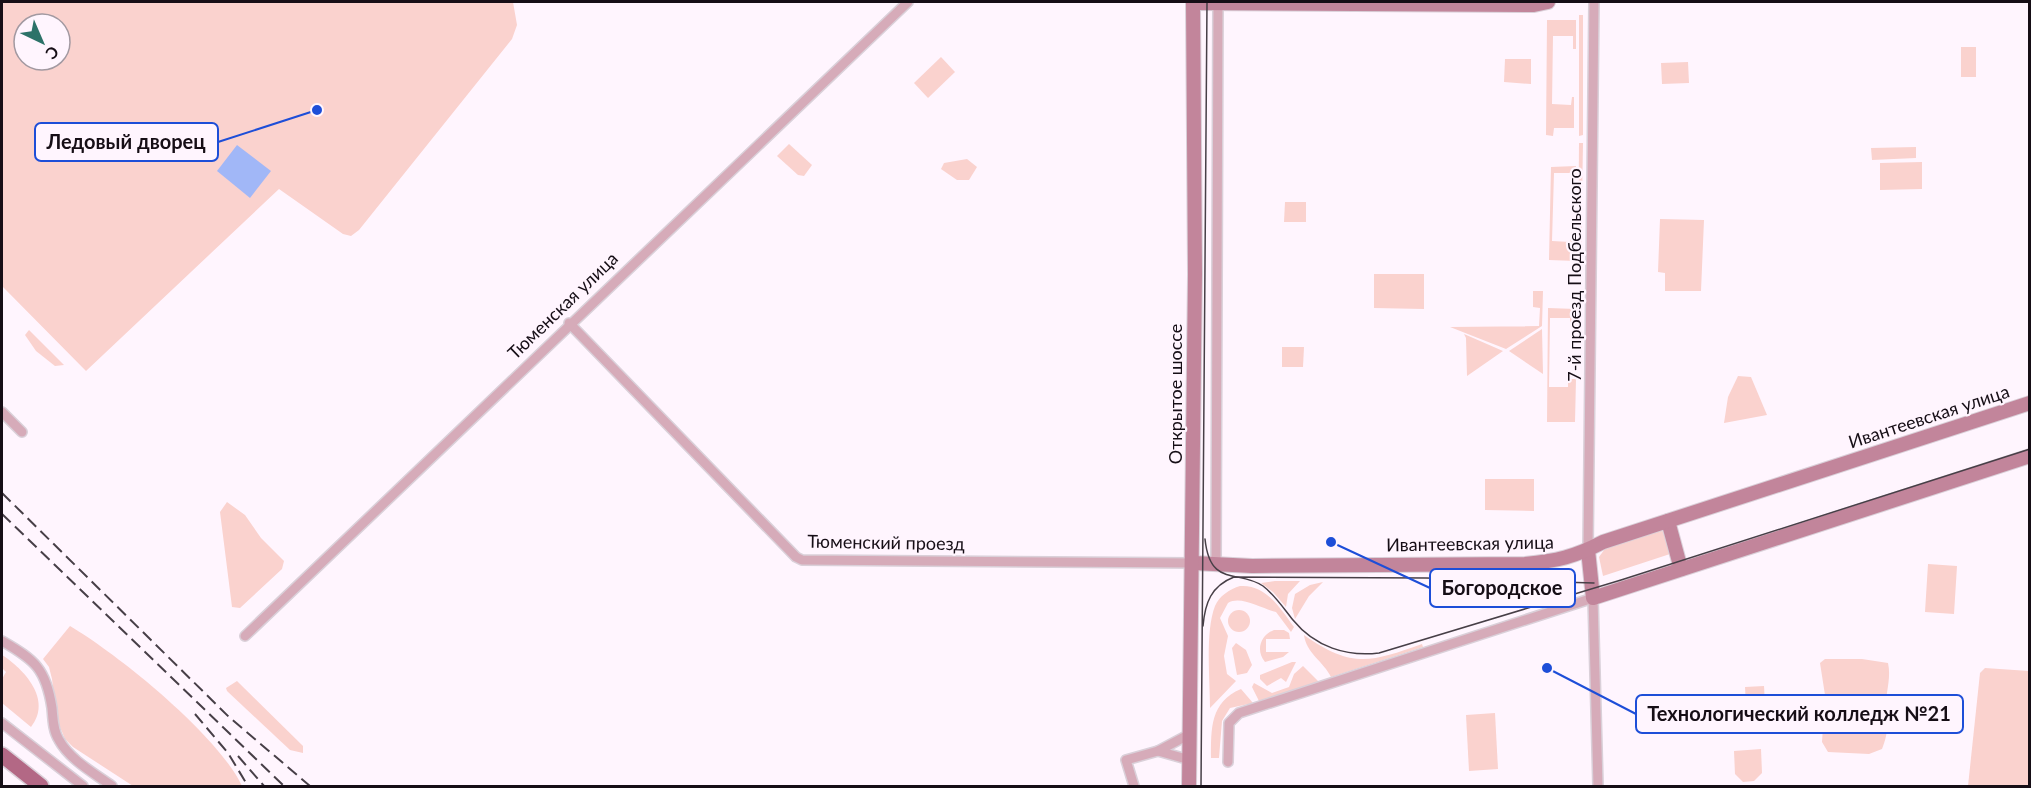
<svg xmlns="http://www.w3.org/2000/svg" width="2031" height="788" font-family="Lato,sans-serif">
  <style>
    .green { fill: #fad2ce; fill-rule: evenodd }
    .water { fill: #a1b7f7 }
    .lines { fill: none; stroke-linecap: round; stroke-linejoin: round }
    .street-casing { stroke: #dad0d9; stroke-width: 12 }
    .secondary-casing { stroke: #dad0d9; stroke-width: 16 }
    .primary-casing { stroke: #dad0d9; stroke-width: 18 }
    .street { stroke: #d6abb9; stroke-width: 9 }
    .secondary { stroke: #c2859b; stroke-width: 14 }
    .primary { stroke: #b36885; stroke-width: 15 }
    .tram { stroke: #473f47; stroke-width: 1.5 }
    .rail { stroke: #473f47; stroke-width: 2; stroke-dasharray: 12 6; stroke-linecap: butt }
    .labels { text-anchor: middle; stroke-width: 4.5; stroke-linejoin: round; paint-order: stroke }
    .street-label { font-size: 18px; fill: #160e16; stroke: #fff5fe }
    .leader { fill: none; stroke: #1d4ed8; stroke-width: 2 }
    .callout-dot { fill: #1d4ed8; stroke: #fff5fe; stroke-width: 2 }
    .callout { fill: #fff5fe; stroke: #1d4ed8; stroke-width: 2 }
    .callout-label { font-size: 20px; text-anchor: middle; font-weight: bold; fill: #160e16 }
  </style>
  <rect width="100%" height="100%" fill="#fff5fe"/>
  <g class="green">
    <path d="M 2,2 L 513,2 L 517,25 L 512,39 L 359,230 L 351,236 L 343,234 L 279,189 L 86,371 L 2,286 ZM 24,24 L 60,24 L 60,60 L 24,60 Z"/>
    <path d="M 1579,15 L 1583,15 L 1583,135 L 1579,136 Z"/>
    <path d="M 1547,20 L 1576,20 L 1576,49 L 1573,49 L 1573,36 L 1553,36 L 1552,104 L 1571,105 L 1572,97 L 1574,97 L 1574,128 L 1554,128 L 1553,136 L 1546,135 Z"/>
    <rect x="1961" y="47" width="15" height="30"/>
    <path d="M 941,57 L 955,72 L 928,98 L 914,83 Z"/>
    <path d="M 1505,59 L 1531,59 L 1531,84 L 1504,82 Z"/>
    <path d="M 1688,62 L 1689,83 L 1662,84 L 1661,63 Z"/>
    <path d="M 1579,143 L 1583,143 L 1581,261 L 1578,261 Z"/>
    <path d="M 789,144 L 812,165 L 804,176 L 798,175 L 777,156 Z"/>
    <path d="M 1916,147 L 1916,158 L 1872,160 L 1871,148 Z"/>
    <path d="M 967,159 L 977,167 L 969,180 L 957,180 L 941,169 L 944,163 Z"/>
    <path d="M 1922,162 L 1922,189 L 1880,190 L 1880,163 Z"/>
    <path d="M 1576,166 L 1576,180 L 1573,180 L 1572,173 L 1554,173 L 1552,241 L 1570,242 L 1571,232 L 1576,232 L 1576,261 L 1549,260 L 1551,167 Z"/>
    <path d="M 1285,202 L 1306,202 L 1306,222 L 1284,222 Z"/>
    <path d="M 1660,219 L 1704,220 L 1701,291 L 1665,291 L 1665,273 L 1658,272 Z"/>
    <path d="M 1374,274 L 1424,274 L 1424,309 L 1374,308 Z"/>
    <path d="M 1533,291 L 1543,291 L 1542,326 L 1506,349 L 1450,327 L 1539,326 L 1540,308 L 1533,307 Z"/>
    <path d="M 1548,308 L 1576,309 L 1576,326 L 1570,326 L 1570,318 L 1550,318 L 1549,387 L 1568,387 L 1568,379 L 1576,379 L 1575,422 L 1547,422 Z"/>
    <path d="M 1542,329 L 1543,374 L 1509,351 Z"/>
    <path d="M 29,330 L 64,365 L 55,366 L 36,351 L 25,335 Z"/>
    <path d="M 1464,334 L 1503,351 L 1467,376 L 1466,338 Z"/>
    <path d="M 1282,347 L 1304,347 L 1303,367 L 1282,367 Z"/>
    <path d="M 1738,376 L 1751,377 L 1767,415 L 1724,423 L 1728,397 Z"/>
    <path d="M 1485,479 L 1534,479 L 1534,511 L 1485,510 Z"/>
    <path d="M 227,502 L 245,515 L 261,538 L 284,561 L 282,569 L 240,608 L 232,607 L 220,512 Z"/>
    <path d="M 1662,529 L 1670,554 L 1603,576 L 1599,557 L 1607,546 Z"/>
    <path d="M 1928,564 L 1957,566 L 1954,614 L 1925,612 Z"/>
    <path d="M 1275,581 L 1300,581 L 1288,594 L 1286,607 L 1273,592 L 1261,583 Z"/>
    <path d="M 1323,582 L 1309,596 L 1295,619 L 1292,608 L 1295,594 L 1310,585 Z"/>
    <path d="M 1240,586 C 1266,584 1280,608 1294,627 L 1291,632 L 1276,612 C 1262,609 1241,595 1228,603 L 1220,618 L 1228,636 L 1224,656 L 1227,674 L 1236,681 L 1210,708 C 1210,679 1205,632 1215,606 C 1219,596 1230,589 1240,586 Z"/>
    <circle cx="1239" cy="621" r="11"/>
    <path d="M 70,626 C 119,655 218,735 242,786 L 133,786 L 73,747 L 65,739 L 57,720 L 52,679 L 49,667 L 43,659 Z"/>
    <path d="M 1274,630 L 1284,630 L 1289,633 L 1290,639 L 1266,639 L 1266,652 L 1289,652 L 1283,657 L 1265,662 C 1255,650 1261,635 1274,630 Z"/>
    <path d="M 1304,635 C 1352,669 1371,662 1422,644 L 1423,647 L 1331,677 C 1324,662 1306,653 1304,635 Z"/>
    <path d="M 1236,643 L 1246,650 L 1252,665 L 1247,673 L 1237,675 L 1232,648 Z"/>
    <path d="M 2,655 C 24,669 53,700 31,727 L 2,703 L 2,679 L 6,672 L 2,668 Z"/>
    <path d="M 1825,659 L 1862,659 L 1888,663 C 1891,677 1887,688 1886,702 C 1886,722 1890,730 1882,749 L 1869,754 L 1828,752 L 1822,742 L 1825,695 L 1820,663 Z"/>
    <path d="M 1292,662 L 1296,662 L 1286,682 L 1281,678 L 1267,686 L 1260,679 L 1260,675 Z"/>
    <path d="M 1303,666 L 1320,683 L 1259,701 L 1252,687 L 1254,683 L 1272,693 L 1289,687 L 1294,674 Z"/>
    <path d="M 1985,668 L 2029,671 L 2029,786 L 1968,786 L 1980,673 Z"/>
    <path d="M 237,681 L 303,746 L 303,753 L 290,750 L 227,691 L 226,688 Z"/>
    <path d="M 1764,686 L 1766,722 L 1747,723 L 1745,687 Z"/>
    <path d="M 1241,689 L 1253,703 L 1230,708 L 1222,721 L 1219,758 L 1211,758 C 1211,729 1210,702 1241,689 Z"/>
    <path d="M 1495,713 L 1498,769 L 1469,771 L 1466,715 Z"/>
    <path d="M 1761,749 L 1762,773 L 1754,781 L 1743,782 L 1735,774 L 1734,751 Z"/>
  </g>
  <path class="water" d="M 237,145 L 271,171 L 250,198 L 217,171 Z"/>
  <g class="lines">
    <defs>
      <g id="street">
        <path d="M 569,323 L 796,557 L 802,560 L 1194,563"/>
        <path d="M 2,412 L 22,432"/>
        <path d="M 1588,550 L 1594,2"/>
        <path d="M 1216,564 L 1218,2"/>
        <path d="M 245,636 L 908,2"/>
        <path d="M 2,641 C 35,660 46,669 52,708 C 53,719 53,731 59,740 C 70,760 94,773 112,786"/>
        <path d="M 2,723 L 83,786"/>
        <path d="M 1158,751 L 1190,760"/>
        <path d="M 1228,762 L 1229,723 L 1239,713 L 1593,598 L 1598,786"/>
        <path d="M 1134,786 L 1126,760 L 1158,751 L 1190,734"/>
      </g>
      <g id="secondary">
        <path d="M 1193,3 L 1534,5 L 1548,2"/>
        <path d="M 1668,521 L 1681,569"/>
        <path d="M 1588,550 L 1593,598 L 2030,456"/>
        <path d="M 1194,563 L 1252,566 L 1525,564 C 1557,561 1574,557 1603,542 L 2030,403"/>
        <path d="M 1189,786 L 1195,274 L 1193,2"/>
      </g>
      <path id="primary" d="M 2,755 L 41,786"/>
    </defs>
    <use href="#street" class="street-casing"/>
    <use href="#secondary" class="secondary-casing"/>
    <use href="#primary" class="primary-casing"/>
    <use href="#street" class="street"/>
    <use href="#secondary" class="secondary"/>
    <use href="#primary" class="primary"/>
    <g class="tram">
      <path d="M 1205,539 C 1210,588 1238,569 1263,586 C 1275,595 1284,609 1293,620 C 1315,647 1347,657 1379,653 L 1621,580 L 2030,449"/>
      <path d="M 1203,626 C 1205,603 1211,586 1234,577 L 1426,578 L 1594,583"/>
      <path d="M 1201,786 L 1207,2"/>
    </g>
    <g class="rail">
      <path d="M 2,493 L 229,717 L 310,786"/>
      <path d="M 2,514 L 284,786"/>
      <path d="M 195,714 L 228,753 L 248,786"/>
      <path d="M 238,756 L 264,786"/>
    </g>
  </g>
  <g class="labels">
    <g class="street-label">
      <text transform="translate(1575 275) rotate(-90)" y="6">7-й проезд Подбельского</text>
      <text transform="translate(563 306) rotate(-44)" y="6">Тюменская улица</text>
      <text transform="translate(1176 394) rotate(-90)" y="6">Открытое шоссе</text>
      <text transform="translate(1929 417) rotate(-18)" y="6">Ивантеевская улица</text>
      <text transform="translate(886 543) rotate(1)" y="6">Тюменский проезд</text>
      <text transform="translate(1470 544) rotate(-1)" y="6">Ивантеевская улица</text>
    </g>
  </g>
  <path class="leader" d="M317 110L218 142M1331 542L1430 588M1547 668L1636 714"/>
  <g class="callout-dot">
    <circle cx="317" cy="110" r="6"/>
    <circle cx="1331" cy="542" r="6"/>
    <circle cx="1547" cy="668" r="6"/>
  </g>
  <g class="callout">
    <rect x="35" y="123" width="183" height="38" rx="6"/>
    <rect x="1430" y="569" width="145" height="38" rx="6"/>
    <rect x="1636" y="695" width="327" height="38" rx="6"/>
  </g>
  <g class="callout-label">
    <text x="126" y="149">Ледовый дворец</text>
    <text x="1502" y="595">Богородское</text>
    <text x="1799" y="721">Технологический колледж №21</text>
  </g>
  <rect width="2031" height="788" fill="none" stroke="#160e16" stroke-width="6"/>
  <g transform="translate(42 42) rotate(136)"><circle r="28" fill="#fff5fe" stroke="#a299a1" stroke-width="1.5"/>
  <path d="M0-4.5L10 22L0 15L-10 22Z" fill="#2c7268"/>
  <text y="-9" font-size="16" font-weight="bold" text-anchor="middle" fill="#160e16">С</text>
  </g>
</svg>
